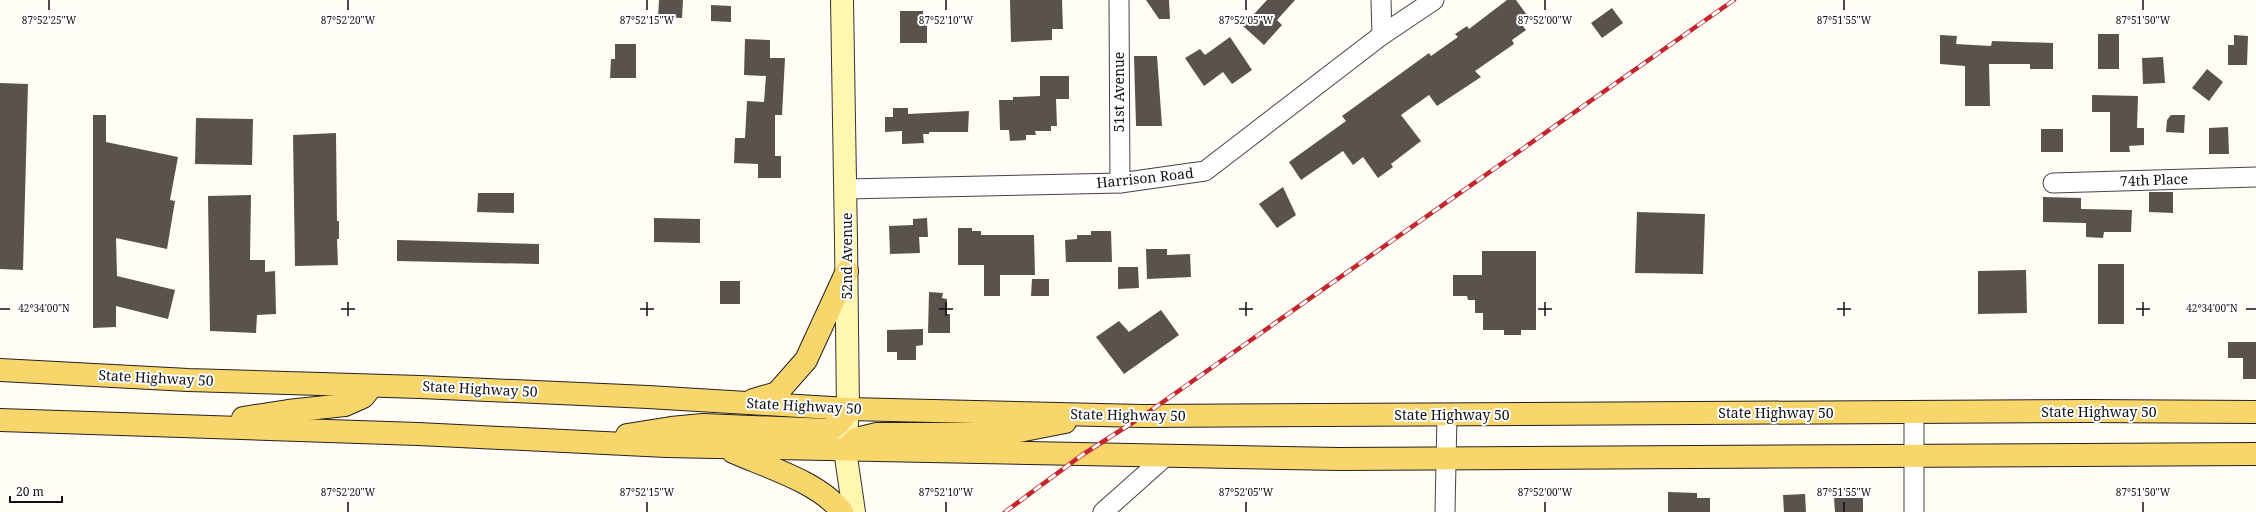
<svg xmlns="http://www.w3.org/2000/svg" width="2256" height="512" font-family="'Noto Serif',serif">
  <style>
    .building { fill: #5a524d }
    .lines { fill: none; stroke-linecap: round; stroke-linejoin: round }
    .street-casing { stroke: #444; stroke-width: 21 }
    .secondary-casing { stroke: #333; stroke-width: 24 }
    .primary-casing { stroke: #222; stroke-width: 24 }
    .street { stroke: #fff; stroke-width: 19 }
    .secondary { stroke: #fff6b0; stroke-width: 22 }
    .primary { stroke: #f9d66b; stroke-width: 22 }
    .rail-casing { stroke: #c4262e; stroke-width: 4.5 }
    .rail { stroke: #fff; stroke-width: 3; stroke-dasharray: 9; stroke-linecap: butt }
    .ticks { fill: none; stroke: #111; stroke-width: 1.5 }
    .labels { text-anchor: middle; stroke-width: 4; stroke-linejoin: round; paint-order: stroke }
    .street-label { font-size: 14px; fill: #111; stroke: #fff }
    .ticks-label { font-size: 10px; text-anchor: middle; fill: #111; stroke: #fff; stroke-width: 4; stroke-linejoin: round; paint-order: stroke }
  </style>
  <rect width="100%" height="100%" fill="#fffdf5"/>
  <g class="building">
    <path d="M 659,0 L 683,0 L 682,18 L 658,17 Z"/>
    <path d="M 1010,0 L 1062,0 L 1063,29 L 1052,29 L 1052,40 L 1011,42 Z"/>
    <path d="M 1146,0 L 1169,0 L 1170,19 L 1159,19 Z"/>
    <path d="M 1267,0 L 1295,0 L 1277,20 L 1282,25 L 1264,45 L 1243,26 Z"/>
    <path d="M 1507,0 L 1516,0 L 1527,15 L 1519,21 L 1526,30 L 1512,40 L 1514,44 L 1475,71 L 1481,77 L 1437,106 L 1429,95 L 1401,115 L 1421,141 L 1391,164 L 1393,167 L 1378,178 L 1363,157 L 1353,165 L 1343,151 L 1301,180 L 1289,162 L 1346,121 L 1342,116 L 1429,53 L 1431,56 L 1458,37 L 1455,34 L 1467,26 L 1469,29 Z"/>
    <path d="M 711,5 L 731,6 L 731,22 L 711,21 Z"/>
    <path d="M 1612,8 L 1623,23 L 1602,38 L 1591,23 Z"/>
    <path d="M 900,11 L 923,11 L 923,16 L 927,16 L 927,43 L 900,43 Z"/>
    <rect x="2098" y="34" width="21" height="35"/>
    <path d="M 1940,35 L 1957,36 L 1956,44 L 1991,46 L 1992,41 L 2053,43 L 2053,69 L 2030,69 L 2030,64 L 1989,64 L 1990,106 L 1965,106 L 1965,66 L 1940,64 Z"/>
    <path d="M 2234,35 L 2248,36 L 2247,65 L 2228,65 L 2228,45 L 2234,45 Z"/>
    <path d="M 1230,37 L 1252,70 L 1232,84 L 1223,72 L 1204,86 L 1185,58 L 1200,49 L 1205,55 Z"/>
    <path d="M 745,39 L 770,40 L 770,58 L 785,58 L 782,115 L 775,115 L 775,156 L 781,156 L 781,178 L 758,178 L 758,164 L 734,163 L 735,138 L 745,138 L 747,101 L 764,102 L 766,76 L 744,75 Z"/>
    <path d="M 615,44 L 636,44 L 636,78 L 610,78 L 611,59 L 615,59 Z"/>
    <path d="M 1134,56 L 1157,56 L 1162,126 L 1136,126 Z"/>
    <path d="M 2163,57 L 2165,83 L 2143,84 L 2142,58 Z"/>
    <path d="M 2207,69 L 2223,82 L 2209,101 L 2192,88 Z"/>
    <path d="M 1040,76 L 1069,76 L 1069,99 L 1056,99 L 1057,126 L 1051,126 L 1051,131 L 1035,131 L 1036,135 L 1026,135 L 1026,140 L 1010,141 L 1009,130 L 1000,130 L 999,100 L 1013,100 L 1013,97 L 1040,96 Z"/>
    <path d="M 0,83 L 28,84 L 23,270 L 0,269 Z"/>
    <path d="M 2092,95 L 2138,96 L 2137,128 L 2144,128 L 2144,145 L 2129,146 L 2130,152 L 2110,152 L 2110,112 L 2092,112 Z"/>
    <path d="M 893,108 L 908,108 L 908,114 L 969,111 L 968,132 L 929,132 L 929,134 L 923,134 L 924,143 L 902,144 L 902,131 L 885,132 L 885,117 L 893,117 Z"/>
    <path d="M 93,115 L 106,115 L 106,142 L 178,157 L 170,200 L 175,201 L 167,249 L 116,238 L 117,276 L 175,290 L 168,319 L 116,306 L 116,327 L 93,328 Z"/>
    <path d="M 2171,115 L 2185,115 L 2184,133 L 2166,132 L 2167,120 Z"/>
    <path d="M 196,118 L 253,119 L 252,165 L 195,164 Z"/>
    <path d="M 2228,127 L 2229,154 L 2209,154 L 2209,128 Z"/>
    <rect x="2041" y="129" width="22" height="23"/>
    <path d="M 336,133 L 337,221 L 339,221 L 339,239 L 337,239 L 338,265 L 295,266 L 293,135 Z"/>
    <path d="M 1283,187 L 1296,215 L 1277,228 L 1259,204 Z"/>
    <path d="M 2149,192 L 2173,192 L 2173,213 L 2149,212 Z"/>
    <path d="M 478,193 L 514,193 L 514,213 L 477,212 Z"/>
    <path d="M 251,195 L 250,260 L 265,260 L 265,272 L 275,271 L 276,314 L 257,315 L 256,333 L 210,331 L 208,196 Z"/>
    <path d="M 2043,197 L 2081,198 L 2081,209 L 2132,210 L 2131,232 L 2104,232 L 2103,238 L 2086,237 L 2086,223 L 2043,222 Z"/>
    <path d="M 1637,212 L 1705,214 L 1703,274 L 1635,273 Z"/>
    <path d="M 654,218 L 700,219 L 700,243 L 654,242 Z"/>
    <path d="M 927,218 L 928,237 L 919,237 L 920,253 L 890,254 L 889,226 L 913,225 L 913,219 Z"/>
    <path d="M 958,228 L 972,228 L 972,231 L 981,231 L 981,235 L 1034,235 L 1035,275 L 1000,275 L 1000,296 L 984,296 L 984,265 L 958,265 Z"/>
    <path d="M 1091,231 L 1111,231 L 1112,262 L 1066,262 L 1065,240 L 1077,239 L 1077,235 L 1091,235 Z"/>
    <path d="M 397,240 L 539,244 L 539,264 L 397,261 Z"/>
    <path d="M 1146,249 L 1167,249 L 1167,255 L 1190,254 L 1191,277 L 1147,279 Z"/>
    <path d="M 1482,251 L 1536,251 L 1536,330 L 1521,330 L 1521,335 L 1504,335 L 1504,330 L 1483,330 L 1483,313 L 1475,313 L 1475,300 L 1468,300 L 1467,296 L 1453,296 L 1453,275 L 1482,275 Z"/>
    <rect x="2098" y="264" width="26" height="60"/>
    <path d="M 1118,267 L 1138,267 L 1139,288 L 1118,289 Z"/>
    <path d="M 2026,270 L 2027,313 L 1978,314 L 1978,271 Z"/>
    <path d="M 1032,279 L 1049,279 L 1049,296 L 1031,296 Z"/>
    <rect x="720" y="281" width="20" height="23"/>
    <path d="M 929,292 L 943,293 L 942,298 L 947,299 L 947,314 L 950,314 L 950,333 L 928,333 Z"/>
    <path d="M 1161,310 L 1179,335 L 1124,374 L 1096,337 L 1119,321 L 1129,332 Z"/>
    <path d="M 923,329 L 923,345 L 916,346 L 916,360 L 897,360 L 897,352 L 887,352 L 887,330 Z"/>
    <path d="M 2228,342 L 2256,342 L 2256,379 L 2243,379 L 2243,358 L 2228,358 Z"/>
    <path d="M 1668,492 L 1697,493 L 1697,498 L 1710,498 L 1710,512 L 1668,512 Z"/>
    <path d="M 1805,494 L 1806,512 L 1784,512 L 1783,495 Z"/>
    <path d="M 1834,498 L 1863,498 L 1863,512 L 1835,512 Z"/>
  </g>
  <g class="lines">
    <defs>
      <g id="street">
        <path d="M 1119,0 L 1120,183"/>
        <path d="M 1381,0 L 1382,35"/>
        <path d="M 2053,183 L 2256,177"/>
        <path d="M 846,189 L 1120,183 L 1205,171 L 1382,35 L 1434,0"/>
        <path d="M 1914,413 L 1914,512"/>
        <path d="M 1103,512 L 1166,456"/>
        <path d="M 1445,512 L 1447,415"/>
      </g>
      <path id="secondary" d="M 842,0 L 846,240 L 848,409 L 845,450 L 854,512"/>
      <g id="primary">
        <path d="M 0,370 L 188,380 L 420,387 L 648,397 L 848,409 L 1143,416 L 2086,411 L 2256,412"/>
        <path d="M 753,400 L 777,393 L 806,360 L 847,271"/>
        <path d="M 243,418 L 288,411 L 345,405 L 363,397 L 372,386"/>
        <path d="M 0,420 L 418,434 L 666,446 L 1339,459 L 2256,454"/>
        <path d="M 627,435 L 671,428 L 703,425 L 829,430 C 839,425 843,419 848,409"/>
        <path d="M 846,449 L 856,439 L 877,434 L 981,434 L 1019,431 L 1065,422"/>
        <path d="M 733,452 C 767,467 819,482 842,512"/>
      </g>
    </defs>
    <use href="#street" class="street-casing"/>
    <use href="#secondary" class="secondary-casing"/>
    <use href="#primary" class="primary-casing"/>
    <use href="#street" class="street"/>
    <use href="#secondary" class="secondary"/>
    <use href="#primary" class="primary"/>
    <defs>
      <path id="rail" d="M 1005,512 L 1082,455 L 1143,416 L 1734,0"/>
    </defs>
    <use href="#rail" class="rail-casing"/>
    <use href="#rail" class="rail"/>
  </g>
  <path class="ticks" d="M 49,0 L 49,10M 348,0 L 348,10M 647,0 L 647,10M 946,0 L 946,10M 1246,0 L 1246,10M 1545,0 L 1545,10M 1844,0 L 1844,10M 2143,0 L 2143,10M 348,302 L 348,316M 647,302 L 647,316M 946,302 L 946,316M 1246,302 L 1246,316M 1545,302 L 1545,316M 1844,302 L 1844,316M 2143,302 L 2143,316M 0,309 L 10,309M 341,309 L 355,309M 640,309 L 654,309M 939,309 L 953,309M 1239,309 L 1253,309M 1538,309 L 1552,309M 1837,309 L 1851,309M 2136,309 L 2150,309M 2246,309 L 2256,309M 348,502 L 348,512M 647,502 L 647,512M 946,502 L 946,512M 1246,502 L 1246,512M 1545,502 L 1545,512M 1844,502 L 1844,512M 2143,502 L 2143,512"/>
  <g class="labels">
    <g class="street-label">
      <text transform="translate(1119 92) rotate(-90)" y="5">51st Avenue</text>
      <text transform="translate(1145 178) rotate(-6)" y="5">Harrison Road</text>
      <text transform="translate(2154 180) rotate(-2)" y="5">74th Place</text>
      <text transform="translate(847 256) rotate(-90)" y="5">52nd Avenue</text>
      <text transform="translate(156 378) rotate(3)" y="5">State Highway 50</text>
      <text transform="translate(480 389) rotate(3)" y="5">State Highway 50</text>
      <text transform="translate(804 406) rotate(3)" y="5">State Highway 50</text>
      <text x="2099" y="417">State Highway 50</text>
      <text x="1776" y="418">State Highway 50</text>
      <text transform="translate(1128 415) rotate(1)" y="5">State Highway 50</text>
      <text x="1452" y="420">State Highway 50</text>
    </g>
  </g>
  <g class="ticks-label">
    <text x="49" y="24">87°52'25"W</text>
    <text x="348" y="24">87°52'20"W</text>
    <text x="647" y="24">87°52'15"W</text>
    <text x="946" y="24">87°52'10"W</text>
    <text x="1246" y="24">87°52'05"W</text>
    <text x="1545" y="24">87°52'00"W</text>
    <text x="1844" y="24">87°51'55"W</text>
    <text x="2143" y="24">87°51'50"W</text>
    <text x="44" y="312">42°34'00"N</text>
    <text x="2212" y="312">42°34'00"N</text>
    <text x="348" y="496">87°52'20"W</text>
    <text x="647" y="496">87°52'15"W</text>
    <text x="946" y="496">87°52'10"W</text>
    <text x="1246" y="496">87°52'05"W</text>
    <text x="1545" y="496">87°52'00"W</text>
    <text x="1844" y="496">87°51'55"W</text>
    <text x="2143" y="496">87°51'50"W</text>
  </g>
  <path d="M10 496v6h52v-6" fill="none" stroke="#111111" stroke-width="2"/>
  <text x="16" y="496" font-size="12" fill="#111111" stroke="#ffffff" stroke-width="3" paint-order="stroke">20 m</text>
</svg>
